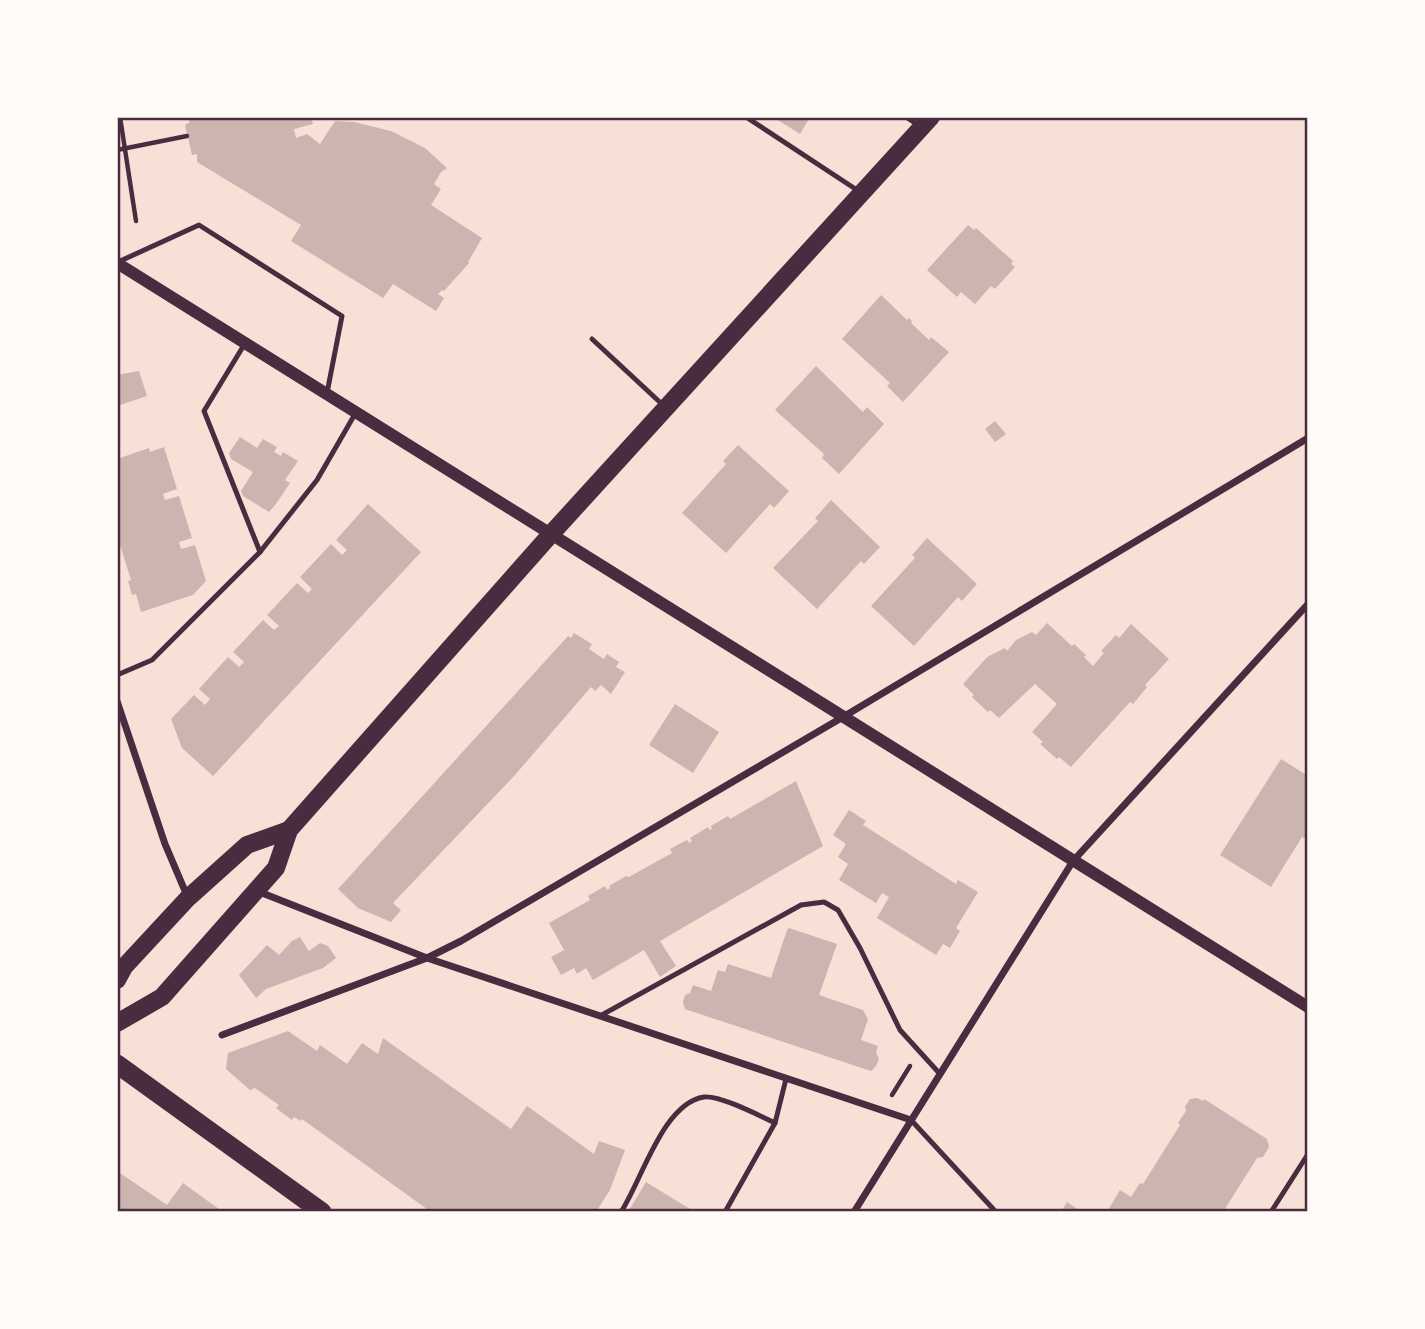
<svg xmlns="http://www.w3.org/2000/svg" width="1425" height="1329" font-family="'Titillium Web',sans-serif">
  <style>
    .building { fill: #ccb4b1 }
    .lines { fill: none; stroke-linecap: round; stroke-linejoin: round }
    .path { stroke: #4a2c40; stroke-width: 4.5 }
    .service { stroke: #4a2c40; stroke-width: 5 }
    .minor { stroke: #4a2c40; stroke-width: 7 }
    .tertiary { stroke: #4a2c40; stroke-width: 12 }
    .primary { stroke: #4a2c40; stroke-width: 18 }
    .trunk { stroke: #4a2c40; stroke-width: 19 }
    .neatline { fill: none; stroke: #4a2c40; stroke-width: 2.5 }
  </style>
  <rect width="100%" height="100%" fill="#f7e1d7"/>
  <g class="building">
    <path d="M 186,117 L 311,117 L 313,124 L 294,129 L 296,138 L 307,134 L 320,144 L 335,121 L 354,122 L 391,131 L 425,148 L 447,168 L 441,172 L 434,184 L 441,189 L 431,205 L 482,238 L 468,262 L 469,263 L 444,291 L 442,290 L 438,294 L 444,298 L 436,311 L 393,284 L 383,298 L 291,241 L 301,225 L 197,162 L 197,154 L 192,155 L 185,125 L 190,122 Z"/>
    <path d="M 773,117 L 810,117 L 800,134 Z"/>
    <path d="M 968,225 L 974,230 L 976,228 L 1013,261 L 1011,264 L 1015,267 L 995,289 L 991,286 L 975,304 L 961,292 L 957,297 L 927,270 Z"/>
    <path d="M 881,295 L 907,320 L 909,318 L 912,321 L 911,323 L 929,340 L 931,337 L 949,352 L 903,402 L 887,386 L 890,383 L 842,339 Z"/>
    <path d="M 816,366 L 863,412 L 867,407 L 884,424 L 839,474 L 822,458 L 824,454 L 775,410 Z"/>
    <path d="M 139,371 L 147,396 L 117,406 L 117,375 Z"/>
    <path d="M 995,421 L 1006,434 L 995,442 L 985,429 Z"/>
    <path d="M 240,437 L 257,448 L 263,439 L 277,447 L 274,452 L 281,456 L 283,452 L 298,461 L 285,480 L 290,483 L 276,504 L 269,512 L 243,496 L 241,491 L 253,472 L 231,459 L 229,453 Z"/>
    <path d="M 738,445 L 789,491 L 774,508 L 770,504 L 726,553 L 682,513 L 726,464 L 723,461 Z"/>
    <path d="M 164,447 L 177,489 L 163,494 L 165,500 L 179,496 L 192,538 L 179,542 L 181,549 L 195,545 L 206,581 L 193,595 L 141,612 L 136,594 L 132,595 L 128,581 L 131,580 L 120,545 L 117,546 L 117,459 L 149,448 L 150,452 Z"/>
    <path d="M 831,500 L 880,547 L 864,564 L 861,561 L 817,609 L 773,568 L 818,521 L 815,518 Z"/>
    <path d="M 368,504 L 421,552 L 213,776 L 182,748 L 171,719 L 194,695 L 205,705 L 210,699 L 199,689 L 228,657 L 239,667 L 244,662 L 233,652 L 263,620 L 274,630 L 279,626 L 267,615 L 297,583 L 308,593 L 312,589 L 300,577 L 331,544 L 342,555 L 347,550 L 336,540 Z"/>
    <path d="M 927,538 L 977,584 L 962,601 L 958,597 L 914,646 L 871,606 L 915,558 L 912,555 Z"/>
    <path d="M 1047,623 L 1072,646 L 1074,644 L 1086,655 L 1084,657 L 1093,666 L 1104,653 L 1101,651 L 1116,635 L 1119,638 L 1131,624 L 1169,659 L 1145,685 L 1147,687 L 1133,704 L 1130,702 L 1071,767 L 1059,757 L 1057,759 L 1040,744 L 1043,742 L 1032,732 L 1057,704 L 1035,684 L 999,718 L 990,710 L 988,712 L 972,697 L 974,695 L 963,684 L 987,657 L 1005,648 L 1007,651 L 1016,640 L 1032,632 L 1036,635 Z"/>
    <path d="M 574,633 L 592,644 L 589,649 L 604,659 L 607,654 L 619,662 L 616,667 L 625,672 L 611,694 L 601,685 L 595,691 L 591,687 L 515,775 L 393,903 L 401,910 L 391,922 L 358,908 L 338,889 L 568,636 L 571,638 Z"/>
    <path d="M 675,704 L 719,732 L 693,773 L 649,745 Z"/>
    <path d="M 1281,759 L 1308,776 L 1308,840 L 1302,837 L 1271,887 L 1220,855 Z"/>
    <path d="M 796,781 L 823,846 L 660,941 L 676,966 L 660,977 L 644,950 L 593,980 L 586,968 L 577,974 L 574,968 L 561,975 L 551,957 L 564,950 L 549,923 L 590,900 L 588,896 L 605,886 L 607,890 L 610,888 L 609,886 L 626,876 L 629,877 L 672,853 L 670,849 L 687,840 L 689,843 L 692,841 L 690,838 L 708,827 L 710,830 L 712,829 L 711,826 L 728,816 L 730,819 Z"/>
    <path d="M 849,810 L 866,821 L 863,825 L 956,884 L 958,880 L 978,892 L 956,928 L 960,931 L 950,948 L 943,944 L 936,955 L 877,918 L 889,897 L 882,893 L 876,903 L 839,880 L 848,864 L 838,857 L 846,844 L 833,835 Z"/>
    <path d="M 789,928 L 837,944 L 819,995 L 863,1010 L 868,1019 L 861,1040 L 878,1046 L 876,1053 L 879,1059 L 876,1066 L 871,1071 L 685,1009 L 683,1002 L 685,995 L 690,993 L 693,985 L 711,991 L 718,970 L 725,972 L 728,964 L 771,978 L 787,930 Z"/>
    <path d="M 300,937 L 309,951 L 320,943 L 328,946 L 336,958 L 323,968 L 266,989 L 256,998 L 239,975 L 267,945 L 279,955 L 292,941 Z"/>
    <path d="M 288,1031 L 317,1051 L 320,1045 L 347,1064 L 362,1043 L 378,1054 L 383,1038 L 511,1129 L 527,1106 L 594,1154 L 599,1141 L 625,1150 L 610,1190 L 596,1212 L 431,1212 L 302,1119 L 301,1121 L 294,1117 L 292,1120 L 276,1108 L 279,1105 L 255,1088 L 250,1090 L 226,1069 L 228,1053 Z"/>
    <path d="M 1197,1098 L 1203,1101 L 1204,1099 L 1267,1139 L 1269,1147 L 1263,1157 L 1257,1158 L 1223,1212 L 1107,1212 L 1120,1190 L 1131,1197 L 1140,1183 L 1143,1184 L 1180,1125 L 1178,1123 L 1186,1111 L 1185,1107 L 1190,1099 Z"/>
    <path d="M 117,1171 L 167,1205 L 183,1183 L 223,1212 L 117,1212 Z"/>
    <path d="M 646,1182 L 690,1209 L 689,1212 L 628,1212 Z"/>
    <path d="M 1067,1202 L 1082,1212 L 1061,1212 Z"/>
  </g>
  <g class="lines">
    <g class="path">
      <path d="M 120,117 L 136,221"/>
      <path d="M 117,150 L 187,136"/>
      <path d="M 892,1095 L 910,1066"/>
    </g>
    <g class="service">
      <path d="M 746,117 L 860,192"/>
      <path d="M 906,117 L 918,125"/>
      <path d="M 118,262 L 199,225 L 342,316 L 327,393"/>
      <path d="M 592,339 L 664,406"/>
      <path d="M 244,345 L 204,411 L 260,552"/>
      <path d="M 117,675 L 152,660 L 260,552 L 317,480 L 355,414"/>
      <path d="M 600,1016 L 801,905 L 824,902 L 838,910 L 860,948 L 900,1030 L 940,1074"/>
      <path d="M 911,1120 L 996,1212"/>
      <path d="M 621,1212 C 642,1180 663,1103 704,1097 C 720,1095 760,1116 775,1123"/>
      <path d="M 725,1212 L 775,1123 L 786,1079"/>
      <path d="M 1271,1212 L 1308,1154"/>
    </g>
    <g class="minor">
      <path d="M 117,701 L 165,844 L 188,898"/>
      <path d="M 257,891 L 427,958 L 911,1120"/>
      <path d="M 222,1035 L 427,958 L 461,941 L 843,717 L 1308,438"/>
      <path d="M 854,1212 L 1073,861 L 1308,604"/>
    </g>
    <path class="tertiary" d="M 117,263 L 1308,1007"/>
    <g class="primary">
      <path d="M 117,980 L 124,967 L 188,898 L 247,845 L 289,830"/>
      <path d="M 117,1023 L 162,997 L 276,868 L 289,830 L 551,534 L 931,117"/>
    </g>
    <path class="trunk" d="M 117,1064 L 322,1212"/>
  </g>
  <rect width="1425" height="1329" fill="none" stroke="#fffaf5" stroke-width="238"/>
  <rect x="119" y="119" width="1187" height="1091" class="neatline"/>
</svg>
